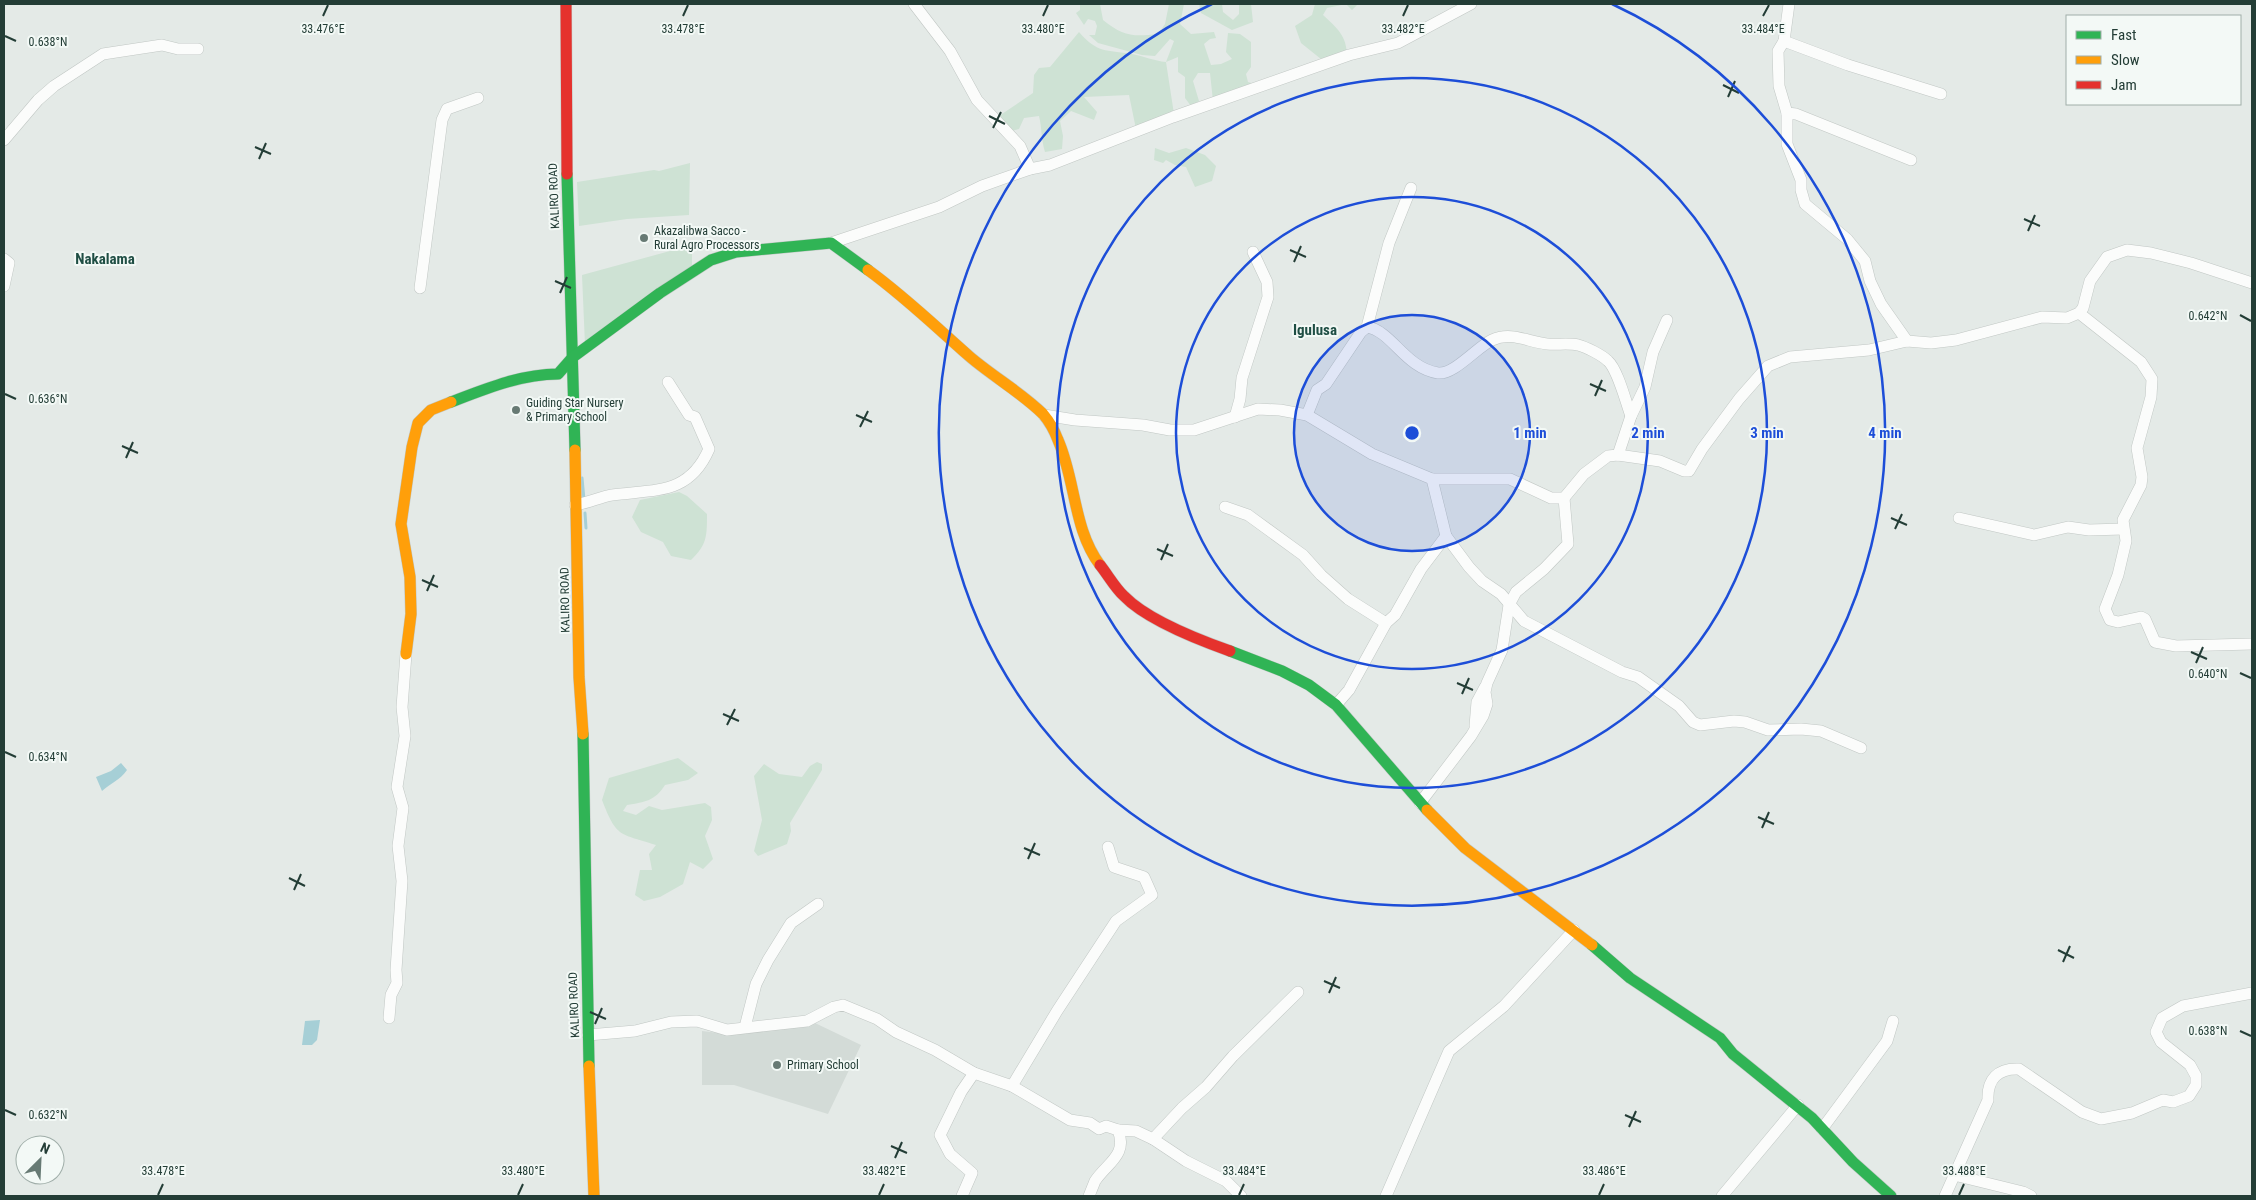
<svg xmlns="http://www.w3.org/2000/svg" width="2256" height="1200" font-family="'Roboto Condensed',sans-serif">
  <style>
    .built { fill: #d3dbd7 }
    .green { fill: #cee2d4 }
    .water { fill: #a6cfd6 }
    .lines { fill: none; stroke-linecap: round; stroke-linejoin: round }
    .stream { stroke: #a6cfd6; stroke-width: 3 }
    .street-casing { stroke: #c1c7c4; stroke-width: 12 }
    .fast-casing { stroke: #c0c7c4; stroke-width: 12 }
    .slow-casing { stroke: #c0c7c4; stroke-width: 12 }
    .jam-casing { stroke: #c0c7c4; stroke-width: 12 }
    .street { stroke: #fbfcfb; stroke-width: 11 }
    .fast { stroke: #30b455; stroke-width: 11 }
    .slow { stroke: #ff9f0a; stroke-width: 11 }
    .jam { stroke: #e5322d; stroke-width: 11 }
    .ticks { fill: none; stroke: #233d36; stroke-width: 2 }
    .ring { fill: none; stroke: #1d4ed8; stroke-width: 2.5 }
    .poi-dot { fill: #677a74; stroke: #f3f9f6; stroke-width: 2 }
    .labels { text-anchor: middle; stroke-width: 4; stroke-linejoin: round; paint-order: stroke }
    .street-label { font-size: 12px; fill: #233d36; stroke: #f3f9f6 }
    .poi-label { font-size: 12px; fill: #233d36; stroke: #f3f9f6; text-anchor: start }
    .quarter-label { font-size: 15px; font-weight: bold; fill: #1f4e44; stroke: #f3f9f6 }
    .ticks-label { font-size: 12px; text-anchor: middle; fill: #233d36; stroke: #f3f9f6; stroke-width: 4; stroke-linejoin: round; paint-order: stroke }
    .centre { fill: #1d4ed8; stroke: #f3f9f6; stroke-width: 2.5 }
    .ring-label { font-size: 15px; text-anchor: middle; font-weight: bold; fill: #1d4ed8; stroke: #f3f9f6; stroke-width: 4; stroke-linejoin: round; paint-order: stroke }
  </style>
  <rect width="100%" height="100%" fill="#e4eae7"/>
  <path class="built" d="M 815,1023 L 861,1045 L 828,1114 L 734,1085 L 702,1085 L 702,1031 L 727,1034 Z"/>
  <g class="green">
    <path d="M 1080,4 L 1100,4 L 1103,20 C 1123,36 1132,37 1158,34 L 1165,24 L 1169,4 L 1184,4 L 1180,24 L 1191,34 L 1214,32 L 1216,38 L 1210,39 L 1204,44 L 1211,65 L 1221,64 L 1232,59 L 1226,52 L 1228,33 L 1240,34 L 1251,42 L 1251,67 L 1246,74 L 1248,82 L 1258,85 L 1213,101 L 1210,73 L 1198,73 L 1193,81 L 1199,101 L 1191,106 L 1185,98 L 1185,77 L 1178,72 L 1178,57 L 1166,62 L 1174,114 L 1136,129 L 1129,95 L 1084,97 L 1097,112 L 1094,120 L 1071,111 L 1060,121 L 1063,136 L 1062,149 L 1045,152 C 1041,139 1042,128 1039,116 L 1024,118 L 1019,129 L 1008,132 L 999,116 L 1033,93 L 1034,75 L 1039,68 L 1050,67 L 1079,32 C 1097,53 1106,50 1132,54 C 1144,56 1154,61 1166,62 L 1174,41 L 1170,39 L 1155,56 L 1142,55 L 1098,43 L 1089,35 L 1095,35 L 1097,26 L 1095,21 L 1088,19 L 1084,25 L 1076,13 L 1080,10 Z"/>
    <path d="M 1199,4 L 1222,4 L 1223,12 L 1233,20 L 1239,14 L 1239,4 L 1251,4 L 1253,22 L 1232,30 L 1201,13 Z"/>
    <path d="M 1315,4 L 1358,4 L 1352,10 L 1346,4 L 1327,8 L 1323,15 C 1338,29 1347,36 1347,57 L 1326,63 L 1301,43 L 1295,26 L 1312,15 Z"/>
    <path d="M 1155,148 L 1169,153 L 1186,148 L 1205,155 L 1216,166 L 1212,181 L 1195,187 L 1186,167 L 1175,165 L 1166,160 L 1163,163 L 1154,160 Z"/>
    <path d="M 690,163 L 689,215 L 627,219 L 579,226 L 577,182 L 654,170 L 659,171 Z"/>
    <path d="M 692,245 L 692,271 L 585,345 L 582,275 Z"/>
    <path d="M 679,492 L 687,496 L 707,514 C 707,536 707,545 691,560 L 671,556 L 663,542 L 641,532 L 632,517 L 640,500 Z"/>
    <path d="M 678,758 L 698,773 L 688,780 L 665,785 C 655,801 645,802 627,805 L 623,811 L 636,815 L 649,806 L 662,810 L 705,803 L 711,807 L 712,820 L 705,836 L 713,859 L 703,869 L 690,862 L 683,884 L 660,897 L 644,901 L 635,895 L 640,870 L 652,870 L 649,854 L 656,845 C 620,833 617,839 602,800 L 609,778 Z"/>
    <path d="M 817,762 L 822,764 L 822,770 L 790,823 L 791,831 L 787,844 L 758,856 L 754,851 L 762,820 L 754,776 L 764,764 L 779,774 L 802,777 L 810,766 Z"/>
  </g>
  <g class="water">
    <path d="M 121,763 L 127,770 C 120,780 111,783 102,791 L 96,777 L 111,771 Z"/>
    <path d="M 320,1020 L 317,1040 L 312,1045 L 302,1045 L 305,1021 Z"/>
  </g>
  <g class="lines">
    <g class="stream">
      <path d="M 582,478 L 584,500"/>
      <path d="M 585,513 L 586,528"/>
    </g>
    <defs>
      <g id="street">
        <path d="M 914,4 L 950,51 L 977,100 L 1020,146 L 1030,169"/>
        <path d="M 1789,4 L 1784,41 L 1778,51 L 1779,86 L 1787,113 L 1787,144 L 1801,180 L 1801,190 L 1805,204 L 1847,239 L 1865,261 L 1870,281 L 1881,304 L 1907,341"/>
        <path d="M 1784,41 L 1848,65 L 1941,94"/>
        <path d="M 1787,113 L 1796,114 L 1911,160"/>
        <path d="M 4,140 L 38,100 L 54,86 L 103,54 L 162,45 L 178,49 L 198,49"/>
        <path d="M 831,243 L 939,207 L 982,186 L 1030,169 L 1050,165 L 1173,117 L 1349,55 L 1398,43 L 1471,4"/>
        <path d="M 4,259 L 9,263 L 4,286"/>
        <path d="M 420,288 L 442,120 L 447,109 L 478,98"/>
        <path d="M 2079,313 L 2141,362 L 2152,379 L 2151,397 L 2137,448 L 2142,477 L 2141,485 L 2123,520 L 2126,541 L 2118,575 L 2105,609 L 2110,620 L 2118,622 L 2141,617 L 2145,619 L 2155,642 L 2176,646 L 2252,644"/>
        <path d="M 1367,327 C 1392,331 1405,368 1438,373 C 1454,375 1477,347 1492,340 C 1511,331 1528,342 1547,344 C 1557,345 1568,343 1578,345 C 1586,347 1602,355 1608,361 C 1618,370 1626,403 1631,416"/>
        <path d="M 1044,415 L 1075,420 L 1143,425 L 1170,430 L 1194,430 L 1258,409 L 1280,410 L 1307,415 L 1372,454 L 1432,479 L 1510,479 L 1551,498 L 1564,498 L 1584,474 L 1608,456 L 1618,455 L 1660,461 L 1684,471 L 1689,471 L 1702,449 L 1739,399 L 1768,366 L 1790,357 L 1869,350 L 1907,341 L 1931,343 L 1956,340 L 2042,317 L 2067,318 L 2079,313 L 2083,308 L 2090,281 L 2107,257 L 2127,250 L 2151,253 L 2191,263 L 2252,283"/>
        <path d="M 1307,415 L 1317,390 L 1326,384 L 1361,332 L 1367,327 L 1389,243 L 1411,188"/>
        <path d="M 1235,417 L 1240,399 L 1242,378 L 1268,297 L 1267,282 L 1253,252"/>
        <path d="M 1618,455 L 1631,416 L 1645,387 L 1653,352 L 1667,320"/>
        <path d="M 1432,479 L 1446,536 L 1469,567 L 1482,581 L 1501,594 L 1524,621 L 1622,672 L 1638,677 L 1679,706 L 1693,722 L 1700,725 L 1734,721 L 1745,722 L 1768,730 L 1801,729 L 1821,731 L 1861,748"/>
        <path d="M 575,505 C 588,503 600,497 612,495 C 656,489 689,495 709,449 L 695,417 L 689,415 L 668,382"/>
        <path d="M 1225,507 L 1248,515 L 1303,555 L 1321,575 L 1348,599 L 1386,623"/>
        <path d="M 1959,518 L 2034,535 L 2068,527 L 2089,530 L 2123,529"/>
        <path d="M 1336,705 L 1349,690 L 1386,623 L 1395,615 L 1421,569 L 1446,536"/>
        <path d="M 1475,726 L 1477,702 L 1485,687"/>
        <path d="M 1420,803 L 1471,736 L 1483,716 L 1487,704 L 1485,692 L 1487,683 L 1502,650 L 1509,605 L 1516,592 L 1544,569 L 1568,544 L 1564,498"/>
        <path d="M 389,1018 L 391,995 L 397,983 L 396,970 L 402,881 L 398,846 L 403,808 L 397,787 L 405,736 L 402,707 L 406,654"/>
        <path d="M 745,1027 L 756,984 L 768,960 L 791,923 L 818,904"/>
        <path d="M 588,1035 L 635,1031 L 671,1022 L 697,1021 L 727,1030 L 807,1021 L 834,1007 L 843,1005 L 877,1019 L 896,1032 L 935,1050 L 974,1073 L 1012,1086 L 1070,1120 L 1090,1123 L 1099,1129 L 1106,1126 L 1118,1130 C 1128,1155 1107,1163 1095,1181 C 1093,1186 1091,1191 1089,1196"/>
        <path d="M 1012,1086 L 1057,1011 L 1116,921 L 1152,895 L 1144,877 L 1114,867 L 1108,847"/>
        <path d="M 1822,1129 L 1887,1041 L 1893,1021"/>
        <path d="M 1118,1130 L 1136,1131 L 1153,1139 L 1186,1161 L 1226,1181 L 1241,1196"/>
        <path d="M 1153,1139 L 1182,1108 L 1206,1087 L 1233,1056 L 1298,992"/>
        <path d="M 1954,1175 L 2023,1192 L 2031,1196"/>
        <path d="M 962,1196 L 972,1173 L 950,1154 L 940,1135 L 961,1092 L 974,1073"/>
        <path d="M 1386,1196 L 1449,1051 L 1504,1006 L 1574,930"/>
        <path d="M 1722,1196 L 1798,1105"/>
        <path d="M 1945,1196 L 1988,1100 C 1987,1079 1998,1068 2019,1069 L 2082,1112 L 2101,1119 L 2132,1113 L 2163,1100 L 2173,1102 L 2189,1096 L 2196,1085 L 2196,1076 L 2190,1065 L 2161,1042 L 2156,1032 L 2162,1018 L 2183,1006 L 2252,993"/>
      </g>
      <g id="fast">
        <path d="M 567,174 L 575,450"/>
        <path d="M 451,402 C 485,389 521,374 558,374 L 573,357 L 660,293 L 711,260 L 736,252 L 831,243 L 868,270"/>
        <path d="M 1230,651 L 1282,671 L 1309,685 L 1336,705 L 1427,810"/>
        <path d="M 583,734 L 589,1066"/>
        <path d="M 1592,945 L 1630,978 L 1720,1038 L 1733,1054 L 1812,1118 L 1853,1162 L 1891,1196"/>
      </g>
      <g id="slow">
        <path d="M 868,270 C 904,296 935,326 969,356 C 992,376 1022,393 1043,414 C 1049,421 1055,432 1058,440 C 1076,481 1073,529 1100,565"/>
        <path d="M 575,450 L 579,677 L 583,734"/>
        <path d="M 406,654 L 411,614 L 410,577 L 401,524 L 412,447 L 418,423 L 431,410 L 451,402"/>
        <path d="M 1427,810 L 1465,848 L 1592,945"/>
        <path d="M 589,1066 L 594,1196"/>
      </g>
      <g id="jam">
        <path d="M 566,4 L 567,174"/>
        <path d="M 1100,565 C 1108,575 1115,588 1124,596 C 1147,620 1199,640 1230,651"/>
      </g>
    </defs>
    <use href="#street" class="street-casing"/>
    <use href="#fast" class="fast-casing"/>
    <use href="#slow" class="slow-casing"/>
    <use href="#jam" class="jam-casing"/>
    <use href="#street" class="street"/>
    <use href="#fast" class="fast"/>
    <use href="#slow" class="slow"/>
    <use href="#jam" class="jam"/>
  </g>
  <path class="ticks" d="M 323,16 L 328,5M 683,16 L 688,5M 1043,16 L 1048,5M 1403,16 L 1408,5M 1763,16 L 1769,5M 5,36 L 16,41M 1723,85 L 1739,93M 1728,97 L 1735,81M 989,116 L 1005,124M 993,128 L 1001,112M 255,147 L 271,154M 259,159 L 266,143M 2024,219 L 2040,226M 2028,231 L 2035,215M 1290,250 L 1306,257M 1294,262 L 1301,246M 555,281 L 571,288M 560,293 L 567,277M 2240,315 L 2251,321M 1590,384 L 1606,391M 5,394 L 16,399M 1595,396 L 1602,380M 856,415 L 872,422M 860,427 L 868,411M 122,446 L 138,453M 126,458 L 133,442M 1891,518 L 1907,525M 1895,529 L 1902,514M 1157,549 L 1173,556M 1161,560 L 1168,544M 422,580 L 438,587M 427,591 L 434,575M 2191,652 L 2207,659M 2196,663 L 2203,647M 2240,673 L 2251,678M 1457,683 L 1473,690M 1462,694 L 1469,678M 723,714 L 739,721M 727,725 L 735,709M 5,752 L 16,757M 1758,817 L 1774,824M 1762,828 L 1769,812M 1024,848 L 1040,855M 1028,859 L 1035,843M 289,878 L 305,886M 294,890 L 301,874M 2058,950 L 2074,958M 2063,962 L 2070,946M 1324,981 L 1340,988M 1329,993 L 1336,977M 590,1012 L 606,1019M 595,1024 L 602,1008M 2240,1031 L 2251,1036M 5,1110 L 16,1115M 1625,1115 L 1641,1122M 1629,1127 L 1636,1111M 891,1146 L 907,1153M 895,1158 L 902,1142M 158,1195 L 163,1184M 518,1195 L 523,1184M 879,1195 L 884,1184M 1239,1195 L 1244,1184M 1599,1195 L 1604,1184M 1959,1195 L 1964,1184"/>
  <circle cx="1412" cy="433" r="118" fill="#1d4ed8" fill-opacity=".12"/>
  <g class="ring">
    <circle cx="1412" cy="433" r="118"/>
    <circle cx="1412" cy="433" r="236"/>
    <circle cx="1412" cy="433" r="355"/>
    <path d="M1612 4A473 473 0 1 1 1212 4"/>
  </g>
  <g class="poi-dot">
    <circle cx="644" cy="238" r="5"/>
    <circle cx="516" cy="410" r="5"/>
    <circle cx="777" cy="1065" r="5"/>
  </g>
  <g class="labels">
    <g class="street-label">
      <text transform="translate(554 196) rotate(-92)" y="4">KALIRO ROAD</text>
      <text transform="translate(565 600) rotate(-91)" y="4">KALIRO ROAD</text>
      <text transform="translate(574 1005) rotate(-92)" y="4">KALIRO ROAD</text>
    </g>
    <g class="poi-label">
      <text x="654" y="235">Akazalibwa Sacco -<tspan x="654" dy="14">Rural Agro Processors</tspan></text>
      <text x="526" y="407">Guiding Star Nursery<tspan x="526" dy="14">&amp; Primary School</tspan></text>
      <text x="787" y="1069">Primary School</text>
    </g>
    <g class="quarter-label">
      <text x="105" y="264">Nakalama</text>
      <text x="1315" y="335">Igulusa</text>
    </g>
  </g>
  <g class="ticks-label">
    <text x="683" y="33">33.478°E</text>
    <text x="1043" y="33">33.480°E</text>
    <text x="1403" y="33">33.482°E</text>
    <text x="1763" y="33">33.484°E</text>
    <text x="323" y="33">33.476°E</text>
    <text x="48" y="46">0.638°N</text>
    <text x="2208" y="320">0.642°N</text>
    <text x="48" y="403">0.636°N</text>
    <text x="2208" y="678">0.640°N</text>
    <text x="48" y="761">0.634°N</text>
    <text x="2208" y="1035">0.638°N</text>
    <text x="48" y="1119">0.632°N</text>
    <text x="163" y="1175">33.478°E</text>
    <text x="523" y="1175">33.480°E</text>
    <text x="884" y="1175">33.482°E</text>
    <text x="1244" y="1175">33.484°E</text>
    <text x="1604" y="1175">33.486°E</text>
    <text x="1964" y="1175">33.488°E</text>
  </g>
  <circle cx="1412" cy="433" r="8" class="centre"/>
  <g class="ring-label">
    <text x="1530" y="438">1 min</text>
    <text x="1648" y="438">2 min</text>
    <text x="1767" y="438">3 min</text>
    <text x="1885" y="438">4 min</text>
  </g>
  <rect width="2256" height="1200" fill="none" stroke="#233d36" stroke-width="10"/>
  <rect x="2066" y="15" width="175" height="90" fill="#f3f9f6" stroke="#a0aea9"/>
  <rect x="2076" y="31" width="25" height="8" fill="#30b455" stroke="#a0aea9"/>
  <text x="2111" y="40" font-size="15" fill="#233d36">Fast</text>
  <rect x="2076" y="56" width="25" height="8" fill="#ff9f0a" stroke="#a0aea9"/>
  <text x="2111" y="65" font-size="15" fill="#233d36">Slow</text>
  <rect x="2076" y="81" width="25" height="8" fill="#e5322d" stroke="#a0aea9"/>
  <text x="2111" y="90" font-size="15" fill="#233d36">Jam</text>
  <g transform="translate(40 1160) rotate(24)"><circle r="24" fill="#f3f9f6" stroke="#a0aea9"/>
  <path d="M0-4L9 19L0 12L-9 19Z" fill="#677a74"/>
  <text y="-8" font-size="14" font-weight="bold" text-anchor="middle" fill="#233d36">N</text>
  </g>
</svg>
